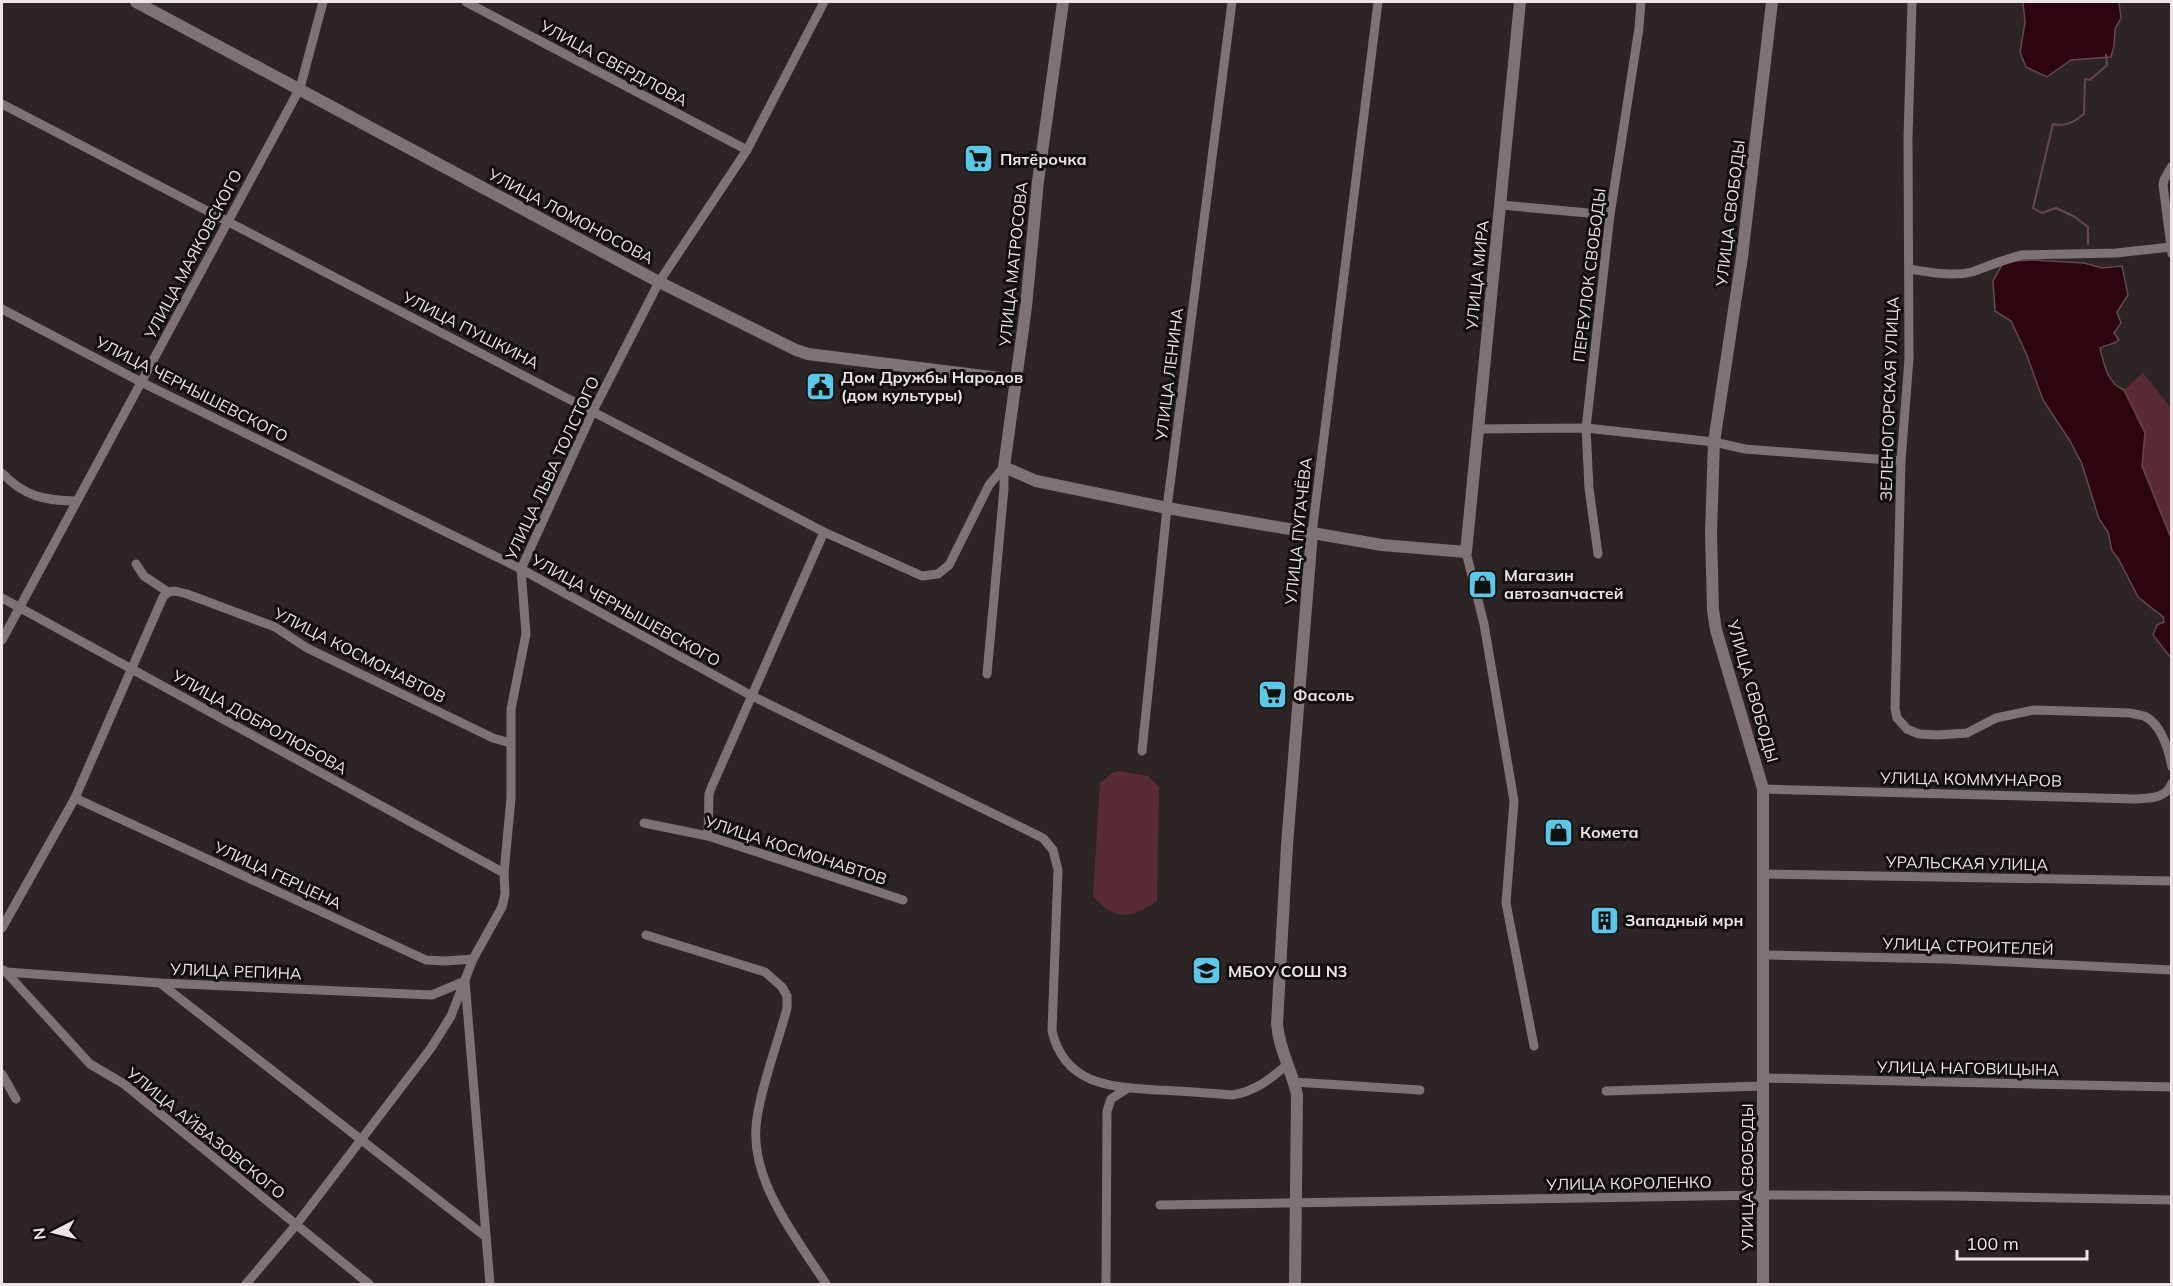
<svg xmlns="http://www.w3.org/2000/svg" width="2173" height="1286" font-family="Mulish,sans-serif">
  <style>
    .green { fill: #592b34 }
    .water { fill: #2d050f; stroke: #66484f; stroke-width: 1.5 }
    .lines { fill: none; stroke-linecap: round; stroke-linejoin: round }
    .stream { stroke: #66484f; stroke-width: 2 }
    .street { stroke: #7d7274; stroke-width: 9 }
    .secondary { stroke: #7d7274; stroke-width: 12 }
    .labels { text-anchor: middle; stroke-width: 6; stroke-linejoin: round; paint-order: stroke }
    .street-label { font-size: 16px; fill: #ebe5e5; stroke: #120e0e }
    .poi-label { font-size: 16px; font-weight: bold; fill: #ebe5e5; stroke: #120e0e; text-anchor: start }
  </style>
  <rect width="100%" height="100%" fill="#2c2425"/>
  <g class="green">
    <path d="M 2143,373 L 2171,408 L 2171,538 L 2142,466 L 2145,433 L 2124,390 Z"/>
    <path d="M 1118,771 L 1148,776 L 1159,787 L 1157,901 C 1132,919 1113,921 1093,896 L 1100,783 L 1112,773 Z"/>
  </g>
  <g class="water">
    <path d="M 2023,2 L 2119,2 L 2121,18 L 2115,29 L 2114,46 L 2111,57 L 2071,60 L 2047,77 L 2026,67 L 2020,52 L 2025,23 Z"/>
    <path d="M 2033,260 L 2084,263 L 2102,268 L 2122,266 L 2128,295 L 2117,312 L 2121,323 L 2114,333 L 2119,340 C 2114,345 2106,344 2100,348 C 2104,364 2107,383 2124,390 L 2145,433 L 2142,466 L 2171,538 L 2171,658 L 2153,635 L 2157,625 L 2164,622 L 2163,617 L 2138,597 L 2118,558 L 2112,551 L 2108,532 L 2099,519 L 2082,464 L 2070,441 L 2043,400 L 2026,353 L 2011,321 L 1995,311 L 1993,281 L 2002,265 L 2015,261 Z"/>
  </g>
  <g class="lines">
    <path class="stream" d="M 2088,244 L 2088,227 L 2075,217 L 2056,208 L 2042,213 L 2033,208 L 2053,124 C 2066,127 2074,122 2084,114 L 2085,79 L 2090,80 L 2107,65 L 2106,55"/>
    <g class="street">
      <path d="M 466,2 L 747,150"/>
      <path d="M 1912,2 L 1908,138 L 1909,359 L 1901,461 L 1895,708 L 1897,718 L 1907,729 L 1919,734 L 1938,735 L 1967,733 L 1996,718 L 2034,710 L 2130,713 C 2134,714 2140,715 2144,716 C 2161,723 2169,751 2172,767"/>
      <path d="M 2,104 L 824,532 L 922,576 L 938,574 L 949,565 L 989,485 L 1004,467"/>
      <path d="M 2172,166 L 2164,180 L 2163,185 L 2172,254"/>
      <path d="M 1501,205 L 1610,215"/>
      <path d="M 1909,269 C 1929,272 1952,277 1972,272 C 1989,266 2004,259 2022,255 L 2116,253 L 2171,247"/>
      <path d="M 2,309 L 141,382 L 521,569 L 752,696 L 1043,838 L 1053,850 L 1058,870 L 1052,1031 C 1065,1086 1112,1087 1158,1090 C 1183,1091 1208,1093 1232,1095 C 1255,1092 1270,1079 1287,1065"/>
      <path d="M 1478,429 L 1586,428 L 1714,442 L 1745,449 L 1901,461"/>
      <path d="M 2,473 C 24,496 45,501 76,501"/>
      <path d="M 1312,533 L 1378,2"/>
      <path d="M 1466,552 L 1484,624 L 1514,801 L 1506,903 L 1534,1046"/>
      <path d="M 1598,554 L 1589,488 L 1586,428 L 1610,215 L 1639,28 L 1641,2"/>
      <path d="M 136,564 L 144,576 L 168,592 L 175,591 L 187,594 L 275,627 L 307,648 L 493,738 L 510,743"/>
      <path d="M 2,598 L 504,873"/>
      <path d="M 2,640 L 300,88 L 323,2"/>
      <path d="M 987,674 L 1004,488 L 1004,467"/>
      <path d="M 1142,751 L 1167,508 L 1232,2"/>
      <path d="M 1763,789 L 2135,799 C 2150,798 2166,799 2172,783"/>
      <path d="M 75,798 L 426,960 L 445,961 L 473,959"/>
      <path d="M 644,823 L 708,836 L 903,900"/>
      <path d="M 708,836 L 709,794 L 712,786 L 824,532"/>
      <path d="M 1763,874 L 2172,881"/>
      <path d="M 2,928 L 75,798 L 163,597 L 168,592"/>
      <path d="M 646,935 L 765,972 L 782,987 L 787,996 L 787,1008 C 778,1043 762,1083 757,1118 C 747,1178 796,1237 826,1284"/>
      <path d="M 1763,955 L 1946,959 L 2172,970"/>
      <path d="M 4,970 L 90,1064 L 124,1084 L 369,1284"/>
      <path d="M 6,972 L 160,983 L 432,995 L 465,981 L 490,1284"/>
      <path d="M 160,983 L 486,1237"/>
      <path d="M 2,1074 L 16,1099"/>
      <path d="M 1763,1078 L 2172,1087"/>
      <path d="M 1294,1082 L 1420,1090"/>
      <path d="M 1606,1091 L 1763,1086"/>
      <path d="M 1160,1205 L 1763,1195 L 1955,1196 L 2172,1200"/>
      <path d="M 246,1284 L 296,1225 L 431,1048 L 451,1016 L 473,959 L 502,907 L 505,894 L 504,873 L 511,798 L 511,709 L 526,634 L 521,569 L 593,411 L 659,282 L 747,150 L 824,2"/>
      <path d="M 1106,1284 L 1107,1111 L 1111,1099 L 1128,1088"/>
    </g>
    <g class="secondary">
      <path d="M 136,2 L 659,282 L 796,350 L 808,354 L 1016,380"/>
      <path d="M 1063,2 L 1038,181 L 1026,307 L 1004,467 L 1036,481 L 1167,508 L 1382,545 L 1466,552 L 1520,2"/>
      <path d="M 1295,1284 L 1297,1095 C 1292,1070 1279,1050 1277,1024 L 1287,845 L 1312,533"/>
      <path d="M 1763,1284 L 1763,789 L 1716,630 L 1713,610 L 1711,533 L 1714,442 L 1742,257 L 1772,2"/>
    </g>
  </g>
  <defs>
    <symbol id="supermarket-square" viewBox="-11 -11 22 22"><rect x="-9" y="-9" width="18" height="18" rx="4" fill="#5bc8e7" stroke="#120e0e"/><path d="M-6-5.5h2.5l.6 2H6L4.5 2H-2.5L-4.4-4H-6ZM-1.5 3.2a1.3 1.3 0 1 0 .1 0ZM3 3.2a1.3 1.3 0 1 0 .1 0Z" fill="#111"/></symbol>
    <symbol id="civic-square" viewBox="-11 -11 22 22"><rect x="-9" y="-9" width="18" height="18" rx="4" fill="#5bc8e7" stroke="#120e0e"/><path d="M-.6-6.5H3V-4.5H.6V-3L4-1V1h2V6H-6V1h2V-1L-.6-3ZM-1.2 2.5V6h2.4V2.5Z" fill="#111"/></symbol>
    <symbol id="shop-square" viewBox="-11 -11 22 22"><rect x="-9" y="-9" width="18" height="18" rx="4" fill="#5bc8e7" stroke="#120e0e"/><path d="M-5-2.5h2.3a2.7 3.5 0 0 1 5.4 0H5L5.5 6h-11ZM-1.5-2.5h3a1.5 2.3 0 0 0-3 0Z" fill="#111"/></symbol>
    <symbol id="building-square" viewBox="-11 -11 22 22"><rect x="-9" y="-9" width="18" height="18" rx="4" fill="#5bc8e7" stroke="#120e0e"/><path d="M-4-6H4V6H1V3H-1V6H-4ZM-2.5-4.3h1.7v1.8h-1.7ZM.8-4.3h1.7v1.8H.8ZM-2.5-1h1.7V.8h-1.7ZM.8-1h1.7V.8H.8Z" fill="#111"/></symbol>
    <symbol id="school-square" viewBox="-11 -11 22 22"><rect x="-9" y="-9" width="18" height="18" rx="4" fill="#5bc8e7" stroke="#120e0e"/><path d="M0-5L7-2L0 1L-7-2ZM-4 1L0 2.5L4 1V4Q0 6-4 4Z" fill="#111"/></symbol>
  </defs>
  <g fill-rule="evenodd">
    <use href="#supermarket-square" x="962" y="142" width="33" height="33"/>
    <use href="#civic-square" x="804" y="370" width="33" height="33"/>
    <use href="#shop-square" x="1466" y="568" width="33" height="33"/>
    <use href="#supermarket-square" x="1256" y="678" width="33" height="33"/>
    <use href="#shop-square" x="1542" y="816" width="33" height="33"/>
    <use href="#building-square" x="1588" y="904" width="33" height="33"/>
    <use href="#school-square" x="1190" y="954" width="33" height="33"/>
  </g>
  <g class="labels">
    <g class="street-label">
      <text transform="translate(614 63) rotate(28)" y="6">УЛИЦА СВЕРДЛОВА</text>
      <text transform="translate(1730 213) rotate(-83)" y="6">УЛИЦА СВОБОДЫ</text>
      <text transform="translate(571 216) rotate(28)" y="6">УЛИЦА ЛОМОНОСОВА</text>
      <text transform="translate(193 254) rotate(-62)" y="6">УЛИЦА МАЯКОВСКОГО</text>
      <text transform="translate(1013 264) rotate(-84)" y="6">УЛИЦА МАТРОСОВА</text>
      <text transform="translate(1477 275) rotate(-84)" y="6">УЛИЦА МИРА</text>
      <text transform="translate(1589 275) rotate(-83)" y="6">ПЕРЕУЛОК СВОБОДЫ</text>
      <text transform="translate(471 330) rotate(27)" y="6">УЛИЦА ПУШКИНА</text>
      <text transform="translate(1169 374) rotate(-83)" y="6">УЛИЦА ЛЕНИНА</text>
      <text transform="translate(192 389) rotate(27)" y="6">УЛИЦА ЧЕРНЫШЕВСКОГО</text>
      <text transform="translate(1889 399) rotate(-88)" y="6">ЗЕЛЕНОГОРСКАЯ УЛИЦА</text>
      <text transform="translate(552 468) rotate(-65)" y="6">УЛИЦА ЛЬВА ТОЛСТОГО</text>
      <text transform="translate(1298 531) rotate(-84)" y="6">УЛИЦА ПУГАЧЁВА</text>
      <text transform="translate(626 610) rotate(29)" y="6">УЛИЦА ЧЕРНЫШЕВСКОГО</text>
      <text transform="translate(360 655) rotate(27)" y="6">УЛИЦА КОСМОНАВТОВ</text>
      <text transform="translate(1753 691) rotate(74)" y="6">УЛИЦА СВОБОДЫ</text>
      <text transform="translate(260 722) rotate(29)" y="6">УЛИЦА ДОБРОЛЮБОВА</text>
      <text transform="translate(1971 779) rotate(1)" y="6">УЛИЦА КОММУНАРОВ</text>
      <text transform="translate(796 850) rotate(18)" y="6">УЛИЦА КОСМОНАВТОВ</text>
      <text transform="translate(1967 863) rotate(1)" y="6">УРАЛЬСКАЯ УЛИЦА</text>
      <text transform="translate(278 875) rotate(25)" y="6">УЛИЦА ГЕРЦЕНА</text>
      <text transform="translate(1968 946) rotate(2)" y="6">УЛИЦА СТРОИТЕЛЕЙ</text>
      <text transform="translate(236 971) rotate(2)" y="6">УЛИЦА РЕПИНА</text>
      <text transform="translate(1968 1068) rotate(1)" y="6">УЛИЦА НАГОВИЦЫНА</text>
      <text transform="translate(206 1133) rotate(39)" y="6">УЛИЦА АЙВАЗОВСКОГО</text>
      <text transform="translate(1747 1177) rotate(-90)" y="6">УЛИЦА СВОБОДЫ</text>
      <text transform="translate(1629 1183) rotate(-1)" y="6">УЛИЦА КОРОЛЕНКО</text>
    </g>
    <g class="poi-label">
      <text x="1000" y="165">Пятёрочка</text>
      <text x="841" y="383">Дом Дружбы Народов<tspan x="841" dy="18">(дом культуры)</tspan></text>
      <text x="1504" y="581">Магазин<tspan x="1504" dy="18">автозапчастей</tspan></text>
      <text x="1293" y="701">Фасоль</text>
      <text x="1580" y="838">Комета</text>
      <text x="1625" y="926">Западный мрн</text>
      <text x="1228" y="977">МБОУ СОШ N3</text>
    </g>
  </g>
  <rect width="2173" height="1286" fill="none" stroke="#ebe5e5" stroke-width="6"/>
  <g transform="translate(54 1232) rotate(263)" stroke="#120e0e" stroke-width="4.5" paint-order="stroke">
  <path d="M0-4.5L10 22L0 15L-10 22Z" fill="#ebe5e5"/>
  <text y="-9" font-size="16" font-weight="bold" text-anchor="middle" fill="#ebe5e5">N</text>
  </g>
  <path d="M1957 1250v9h130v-9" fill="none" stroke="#ebe5e5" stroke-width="3"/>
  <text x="1966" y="1250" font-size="18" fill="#ebe5e5" stroke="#120e0e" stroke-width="4.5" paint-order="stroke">100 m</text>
</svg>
